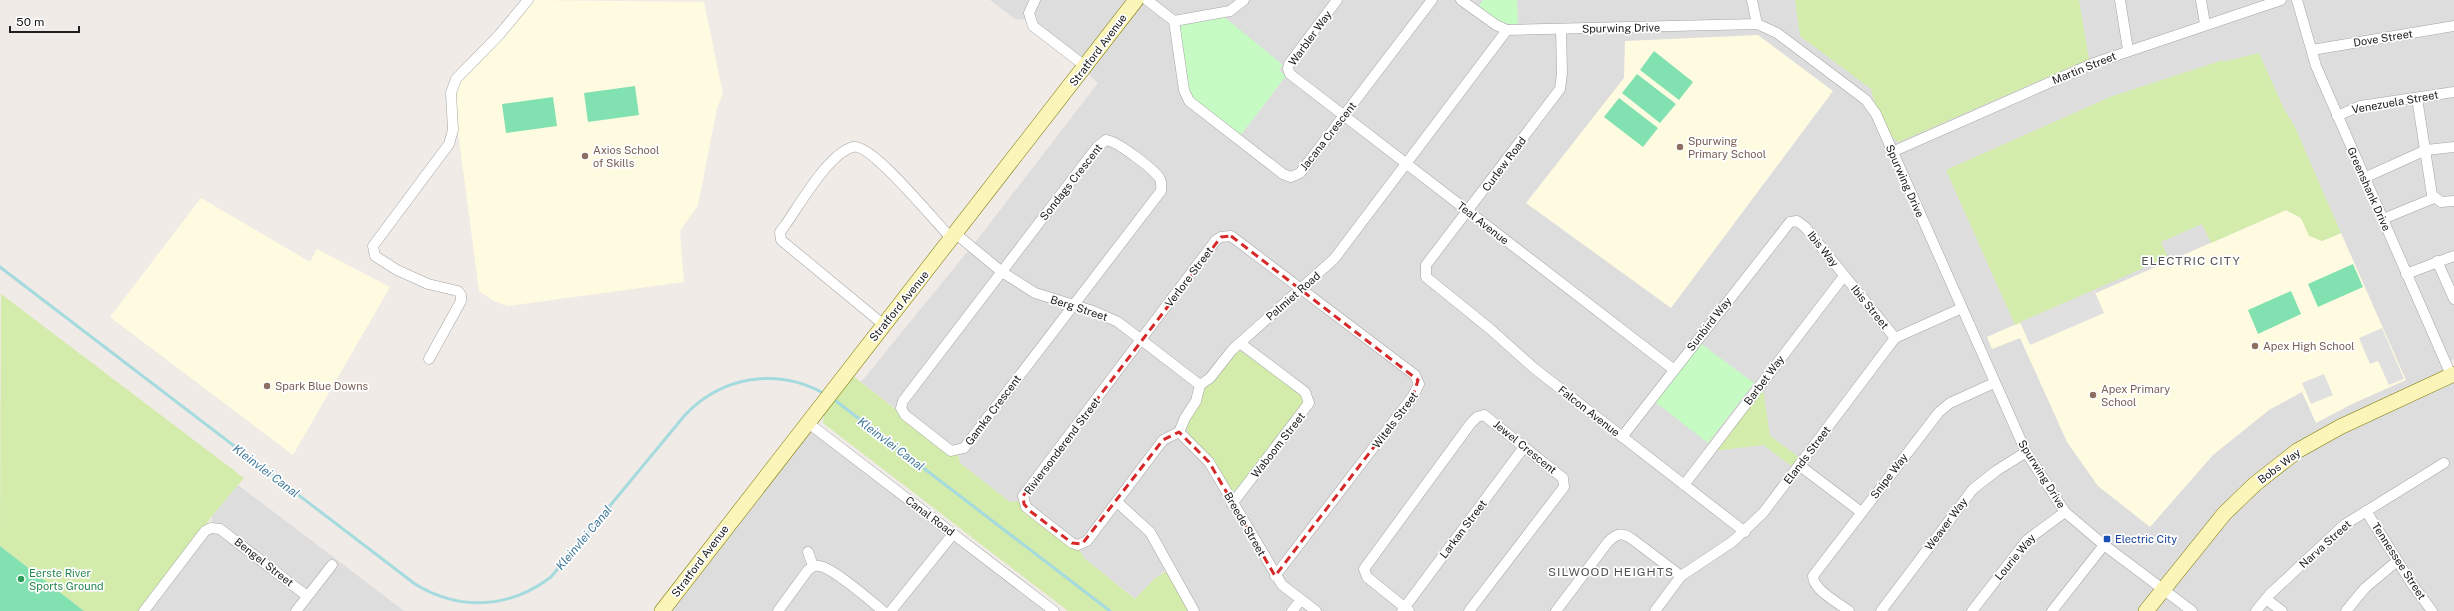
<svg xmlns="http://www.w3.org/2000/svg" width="2454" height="611" font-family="'Public Sans',sans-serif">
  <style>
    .residential { fill: #dedddd }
    .education { fill: #fffbe0 }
    .grass { fill: #d3ebab }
    .park { fill: #c6fbc3 }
    .pitch { fill: #82e1b0 }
    .parking { fill: #e0e0e0 }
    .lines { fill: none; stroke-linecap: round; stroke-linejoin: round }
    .stream { stroke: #a5dadf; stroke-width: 3 }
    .street-casing { stroke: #a4a4a4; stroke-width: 11 }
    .secondary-casing { stroke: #7b7802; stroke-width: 16 }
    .street { stroke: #fff; stroke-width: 10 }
    .secondary { stroke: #fbf5b9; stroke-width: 15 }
    .marked { fill: none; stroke: #d62828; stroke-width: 3; stroke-dasharray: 8 5; stroke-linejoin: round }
    .education-dot { fill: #8d6e63; stroke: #fff; stroke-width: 1.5 }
    .transit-dot { fill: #1a4fb4; stroke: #fff; stroke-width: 1.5 }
    .leisure-dot { fill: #2e9e5b; stroke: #fff; stroke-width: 1.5 }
    .labels { text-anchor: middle; stroke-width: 3.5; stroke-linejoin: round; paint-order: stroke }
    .street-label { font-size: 11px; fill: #202020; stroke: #fff }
    .education-label { font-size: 11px; fill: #785e54; stroke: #fff; text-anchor: start }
    .transit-label { font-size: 11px; fill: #164399; stroke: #fff; text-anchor: start }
    .leisure-label { font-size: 11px; fill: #27864d; stroke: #fff; text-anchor: start }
    .neighbourhood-label { font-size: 12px; letter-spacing: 1px; fill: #535353; stroke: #fff }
    .water-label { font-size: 12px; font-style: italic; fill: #417a9a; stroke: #fff }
  </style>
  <rect width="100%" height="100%" fill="#f0ebe6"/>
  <g class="residential">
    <path d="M 990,0 L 2454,0 L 2454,359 L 2445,363 L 2454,374 L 2454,611 L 1194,611 L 1169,566 L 1136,599 L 1084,558 L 1078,546 L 1022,501 L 1010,502 L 960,463 L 958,451 L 950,451 L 861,382 L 977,240 L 1098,83 L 1029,20 L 1015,19 Z"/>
    <path d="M 807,423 L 1053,611 L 663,611 Z"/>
    <path d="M 238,485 L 340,562 L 404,611 L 144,611 L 211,527 L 212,516 Z"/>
  </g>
  <g class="education">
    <path d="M 533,0 L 704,2 L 723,94 L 717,108 L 698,205 L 680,231 L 684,282 L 508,306 L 494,301 L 479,291 L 454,101 L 458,84 L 465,74 L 509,31 Z"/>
    <path d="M 1758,35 L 1833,91 L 1671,308 L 1526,203 L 1624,78 L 1625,41 Z"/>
    <path d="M 201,198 L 310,262 L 317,249 L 390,287 L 293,455 L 110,317 Z"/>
    <path d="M 2286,210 L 2301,218 L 2322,241 L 2341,233 L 2406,380 L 2352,404 L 2316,423 L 2302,392 L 2269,410 L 2213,455 L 2150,527 L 2098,486 L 2067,442 L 2020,338 L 1992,349 L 1987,337 L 2094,290 L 2096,293 Z"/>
  </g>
  <g class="grass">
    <path d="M 1795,0 L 2079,0 L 2089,59 L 1899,142 C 1888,139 1873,100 1871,89 L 1800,36 Z"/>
    <path d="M 2259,53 L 2284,109 L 2294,125 L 2341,233 L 2322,241 L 2309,236 L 2301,218 L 2286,210 L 2211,243 L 2202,224 L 2161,242 L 2168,257 L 2015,325 L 1946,170 L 2110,97 L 2223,60 L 2223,62 Z"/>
    <path d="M 1,294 L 244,478 L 212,516 L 142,611 L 84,611 L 0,546 Z"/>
    <path d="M 1239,350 L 1303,395 L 1305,401 L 1237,491 L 1231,490 L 1210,457 L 1191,438 L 1186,428 L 1205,387 Z"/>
    <path d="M 853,376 L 954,455 L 958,455 L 960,463 L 1010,502 L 1019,501 L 1022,508 L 1079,548 L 1084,558 L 1135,599 L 1153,580 L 1166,571 L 1190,611 L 1068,611 L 823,423 L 824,414 Z"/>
    <path d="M 1763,388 L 1770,436 L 1800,458 L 1793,467 L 1763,445 L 1714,451 Z"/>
  </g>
  <g class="park">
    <path d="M 1483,0 L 1517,0 L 1518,25 L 1501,23 L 1477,8 Z"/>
    <path d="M 1223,16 L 1283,65 L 1279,70 L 1286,76 L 1240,136 L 1189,96 L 1180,27 L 1183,24 Z"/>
    <path d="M 1700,343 L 1754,383 L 1708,443 L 1655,402 Z"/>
  </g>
  <g class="pitch">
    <path d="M 1654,51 L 1693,82 L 1679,100 L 1640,70 Z"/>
    <path d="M 1637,74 L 1676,104 L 1660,123 L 1622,93 Z"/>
    <path d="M 635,86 L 639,115 L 588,122 L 584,93 Z"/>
    <path d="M 553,97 L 557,126 L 506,133 L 502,104 Z"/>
    <path d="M 1619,98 L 1658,128 L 1643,147 L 1604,117 Z"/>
    <path d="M 2353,264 L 2363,287 L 2318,307 L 2308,284 Z"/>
    <path d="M 2291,291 L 2301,314 L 2258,334 L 2248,310 Z"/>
    <path d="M 0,546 L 84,611 L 0,611 Z"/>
  </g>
  <g class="parking">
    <path d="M 2094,290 L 2104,313 L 2030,345 L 2020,322 Z"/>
    <path d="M 2382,328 L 2404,379 L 2389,385 L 2378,361 L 2370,364 L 2359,338 Z"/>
    <path d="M 2324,374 L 2333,395 L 2311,404 L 2302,383 Z"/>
  </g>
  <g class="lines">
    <g class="stream">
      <path d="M 0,267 L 415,584 C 459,611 509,609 551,577 L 685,415 C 722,376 778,367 825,394"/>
      <path d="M 832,398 L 1110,611"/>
    </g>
    <defs>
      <g id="street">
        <path d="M 1035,0 L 1029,13 L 1033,26 L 1085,66"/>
        <path d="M 1147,0 L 1174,21 L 1230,11 L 1244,0"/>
        <path d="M 1337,0 L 1289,64 L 1288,69 L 1290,74 L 1673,369"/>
        <path d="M 1461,0 L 1496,25 L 1507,30 L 1757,24 L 1777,33 L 1866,100 L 1876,114 L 2026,452 L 2065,512 L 2104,545 L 2192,611"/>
        <path d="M 1752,0 L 1757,24"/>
        <path d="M 2120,0 L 2128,50"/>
        <path d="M 2201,0 L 2205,24"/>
        <path d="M 2297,0 L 2316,66 L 2451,375"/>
        <path d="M 1174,21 L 1184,90 L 1189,101 L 1283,174 L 1291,177 L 1300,173 L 1432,0"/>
        <path d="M 1561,29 L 1562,73 L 1560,89 L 1426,265 L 1426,277 L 1489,328 L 1535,369 L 1745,532"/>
        <path d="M 2312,50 L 2454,26"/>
        <path d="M 2417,98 L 2432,195 L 2441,202 L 2454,201"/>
        <path d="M 2337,116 L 2360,106 L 2454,92"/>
        <path d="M 1106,140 C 1117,141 1154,169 1160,179 C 1162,183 1161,187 1161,191 L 964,448 L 951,451 L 905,415 L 901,408 L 903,401 L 1097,147 Z"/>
        <path d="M 1892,152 L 2094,63 L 2281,0"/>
        <path d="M 2364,178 L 2426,150 L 2454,147"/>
        <path d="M 2383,219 L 2434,198"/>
        <path d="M 956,234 L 1002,272 L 1035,293 L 1093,311 L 1118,322 L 1200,385"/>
        <path d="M 2437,261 L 2454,299"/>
        <path d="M 2406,274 L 2454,256"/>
        <path d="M 884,325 L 781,240 L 780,232 L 786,224 C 800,204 829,153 853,147 C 871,142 937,224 952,239"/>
        <path d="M 429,359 L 461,301 L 461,295 L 458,291 L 428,284 L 397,270 L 375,256 L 373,246 L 449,144 L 453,130 L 451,93 L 456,79 L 499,35 L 528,0"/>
        <path d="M 807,422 L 1054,611"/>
        <path d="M 1179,432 L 1209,462 L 1282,585 L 1316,611"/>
        <path d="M 1622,437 L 1790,222 L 1797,221 L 1805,227 L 1895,338"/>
        <path d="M 1799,465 L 1861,512"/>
        <path d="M 1684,485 L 1844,276"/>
        <path d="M 1117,502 L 1150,532 L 1194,611"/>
        <path d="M 1232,504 L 1309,403 L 1305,392 L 1240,343"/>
        <path d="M 2366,511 L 2412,584 L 2432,611"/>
        <path d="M 808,552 L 813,566"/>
        <path d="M 1275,576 L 1413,396 L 1419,384 L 1415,375 L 1231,236 L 1221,237 L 1216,240 L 1023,496 L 1026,507 L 1072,543 L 1078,545 L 1087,541 L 1163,440 L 1179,432 L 1185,418 L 1196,401 L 1200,385 L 1210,378 L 1232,350 L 1334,259 L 1507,30"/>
        <path d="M 2266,599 L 2282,611"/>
        <path d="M 144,611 L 205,531 L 211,528 L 220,529 L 307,596"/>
        <path d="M 296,611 L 332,565"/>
        <path d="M 778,611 L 808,570 C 812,567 814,565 819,566 C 832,567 871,601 883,611"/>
        <path d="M 891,611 L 953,534"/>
        <path d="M 1292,611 L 1301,600"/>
        <path d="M 1402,611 L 1524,447"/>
        <path d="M 1409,611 L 1367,577 L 1364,569 L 1471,423 L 1477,417 L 1484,415 L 1563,478 L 1564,487 L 1469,611"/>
        <path d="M 1556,611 L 1608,542 C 1617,533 1622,532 1632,539 L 1681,576"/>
        <path d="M 1655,611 L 1681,576 L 1732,542 L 1763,513 L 1895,338 L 1962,308"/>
        <path d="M 1849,611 C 1839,603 1813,590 1813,576 L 1939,412 L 1950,403 L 1994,383"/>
        <path d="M 1881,611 L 1973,489 L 1996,471 L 2026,452"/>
        <path d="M 1972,611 L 2027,540 L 2065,512"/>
        <path d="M 2052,611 L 2104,545"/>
        <path d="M 2256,611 L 2270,594 L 2344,525 L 2444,463"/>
        <path d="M 2346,611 L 2365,588 L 2397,561"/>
      </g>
      <g id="secondary">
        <path d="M 662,611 L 1136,0"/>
        <path d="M 2146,611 L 2224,514 L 2255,484 L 2297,451 L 2340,427 L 2454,374"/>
      </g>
    </defs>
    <use href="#street" class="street-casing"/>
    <use href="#secondary" class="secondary-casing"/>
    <use href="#street" class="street"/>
    <use href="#secondary" class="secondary"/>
  </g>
  <path class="marked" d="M 1231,236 L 1418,380 L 1413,396 L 1275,576 L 1209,462 L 1179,432 L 1163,440 L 1082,544 L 1072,543 L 1030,511 L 1024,504 L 1023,496 L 1221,237 Z"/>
  <g class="education-dot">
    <circle cx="1680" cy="147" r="4"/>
    <circle cx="585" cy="156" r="4"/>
    <circle cx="2255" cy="346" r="4"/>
    <circle cx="267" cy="386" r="4"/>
    <circle cx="2093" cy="395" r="4"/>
  </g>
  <rect class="transit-dot" x="2103" y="535" width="8" height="8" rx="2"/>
  <circle class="leisure-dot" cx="21" cy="579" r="4"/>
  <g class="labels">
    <g class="street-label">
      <text transform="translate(1621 28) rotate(-1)" y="4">Spurwing Drive</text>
      <text transform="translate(1310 38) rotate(-54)" y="4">Warbler Way</text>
      <text transform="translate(2383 38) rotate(-9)" y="4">Dove Street</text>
      <text transform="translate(1098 50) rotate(-53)" y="4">Stratford Avenue</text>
      <text transform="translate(2084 68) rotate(-22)" y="4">Martin Street</text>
      <text transform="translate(2395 102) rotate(-10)" y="4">Venezuela Street</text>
      <text transform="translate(1328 136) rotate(-52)" y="4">Jacana Crescent</text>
      <text transform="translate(1504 164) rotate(-53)" y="4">Curlew Road</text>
      <text transform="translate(1905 181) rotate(66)" y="4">Spurwing Drive</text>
      <text transform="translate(1071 182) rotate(-52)" y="4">Sondags Crescent</text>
      <text transform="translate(2369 189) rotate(66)" y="4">Greenshank Drive</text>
      <text transform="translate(1483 223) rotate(38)" y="4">Teal Avenue</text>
      <text transform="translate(1823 249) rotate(51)" y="4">Ibis Way</text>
      <text transform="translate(1189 277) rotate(-53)" y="4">Verlore Street</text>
      <text transform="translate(1293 296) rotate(-41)" y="4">Palmiet Road</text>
      <text transform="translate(899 306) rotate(-51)" y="4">Stratford Avenue</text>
      <text transform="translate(1870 307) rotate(51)" y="4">Ibis Street</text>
      <text transform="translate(1079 308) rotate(18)" y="4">Berg Street</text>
      <text transform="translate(1709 324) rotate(-52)" y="4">Sunbird Way</text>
      <text transform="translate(1764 380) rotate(-53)" y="4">Barbet Way</text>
      <text transform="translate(993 410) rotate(-53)" y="4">Gamka Crescent</text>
      <text transform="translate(1589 411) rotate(38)" y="4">Falcon Avenue</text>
      <text transform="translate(1395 420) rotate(-53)" y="4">Witels Street</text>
      <text transform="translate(1278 445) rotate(-52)" y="4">Waboom Street</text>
      <text transform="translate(1062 446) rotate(-53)" y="4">Riviersonderend Street</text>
      <text transform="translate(1525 447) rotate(39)" y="4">Jewel Crescent</text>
      <text transform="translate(1807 455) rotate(-53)" y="4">Elands Street</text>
      <text transform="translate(2279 466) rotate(-37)" y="4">Bobs Way</text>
      <text transform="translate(2042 474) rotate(58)" y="4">Spurwing Drive</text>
      <text transform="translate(1889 476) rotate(-53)" y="4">Snipe Way</text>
      <text transform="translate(930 516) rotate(37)" y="4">Canal Road</text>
      <text transform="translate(1245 524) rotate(60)" y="4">Breede Street</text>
      <text transform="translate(1946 524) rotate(-53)" y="4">Weaver Way</text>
      <text transform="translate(1463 529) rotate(-53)" y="4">Larkan Street</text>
      <text transform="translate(2325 544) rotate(-42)" y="4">Narva Street</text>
      <text transform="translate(2015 557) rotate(-50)" y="4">Lourie Way</text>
      <text transform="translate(700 561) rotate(-53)" y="4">Stratford Avenue</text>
      <text transform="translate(2399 561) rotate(57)" y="4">Tennessee Street</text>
      <text transform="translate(264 562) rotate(38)" y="4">Bengel Street</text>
    </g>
    <g class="education-label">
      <text x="1688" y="145">Spurwing<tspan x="1688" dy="13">Primary School</tspan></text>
      <text x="593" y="154">Axios School<tspan x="593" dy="13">of Skills</tspan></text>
      <text x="2263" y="350">Apex High School</text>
      <text x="275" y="390">Spark Blue Downs</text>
      <text x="2101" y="393">Apex Primary<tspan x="2101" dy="13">School</tspan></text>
    </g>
    <g class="transit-label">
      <text x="2115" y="543">Electric City</text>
    </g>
    <g class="leisure-label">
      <text x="29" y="577">Eerste River<tspan x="29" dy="13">Sports Ground</tspan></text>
    </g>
    <g class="neighbourhood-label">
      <text x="2191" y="265">ELECTRIC CITY</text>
      <text x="1611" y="576">SILWOOD HEIGHTS</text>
    </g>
    <g class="water-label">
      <text transform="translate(891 444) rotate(37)" y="4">Kleinvlei Canal</text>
      <text transform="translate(266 471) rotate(37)" y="4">Kleinvlei Canal</text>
      <text transform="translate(584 538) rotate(-50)" y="4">Kleinvlei Canal</text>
    </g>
  </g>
  <path d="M10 26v6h69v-6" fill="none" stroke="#202020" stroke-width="2"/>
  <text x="16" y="26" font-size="12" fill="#202020" stroke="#ffffff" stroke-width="3" paint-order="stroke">50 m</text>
</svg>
